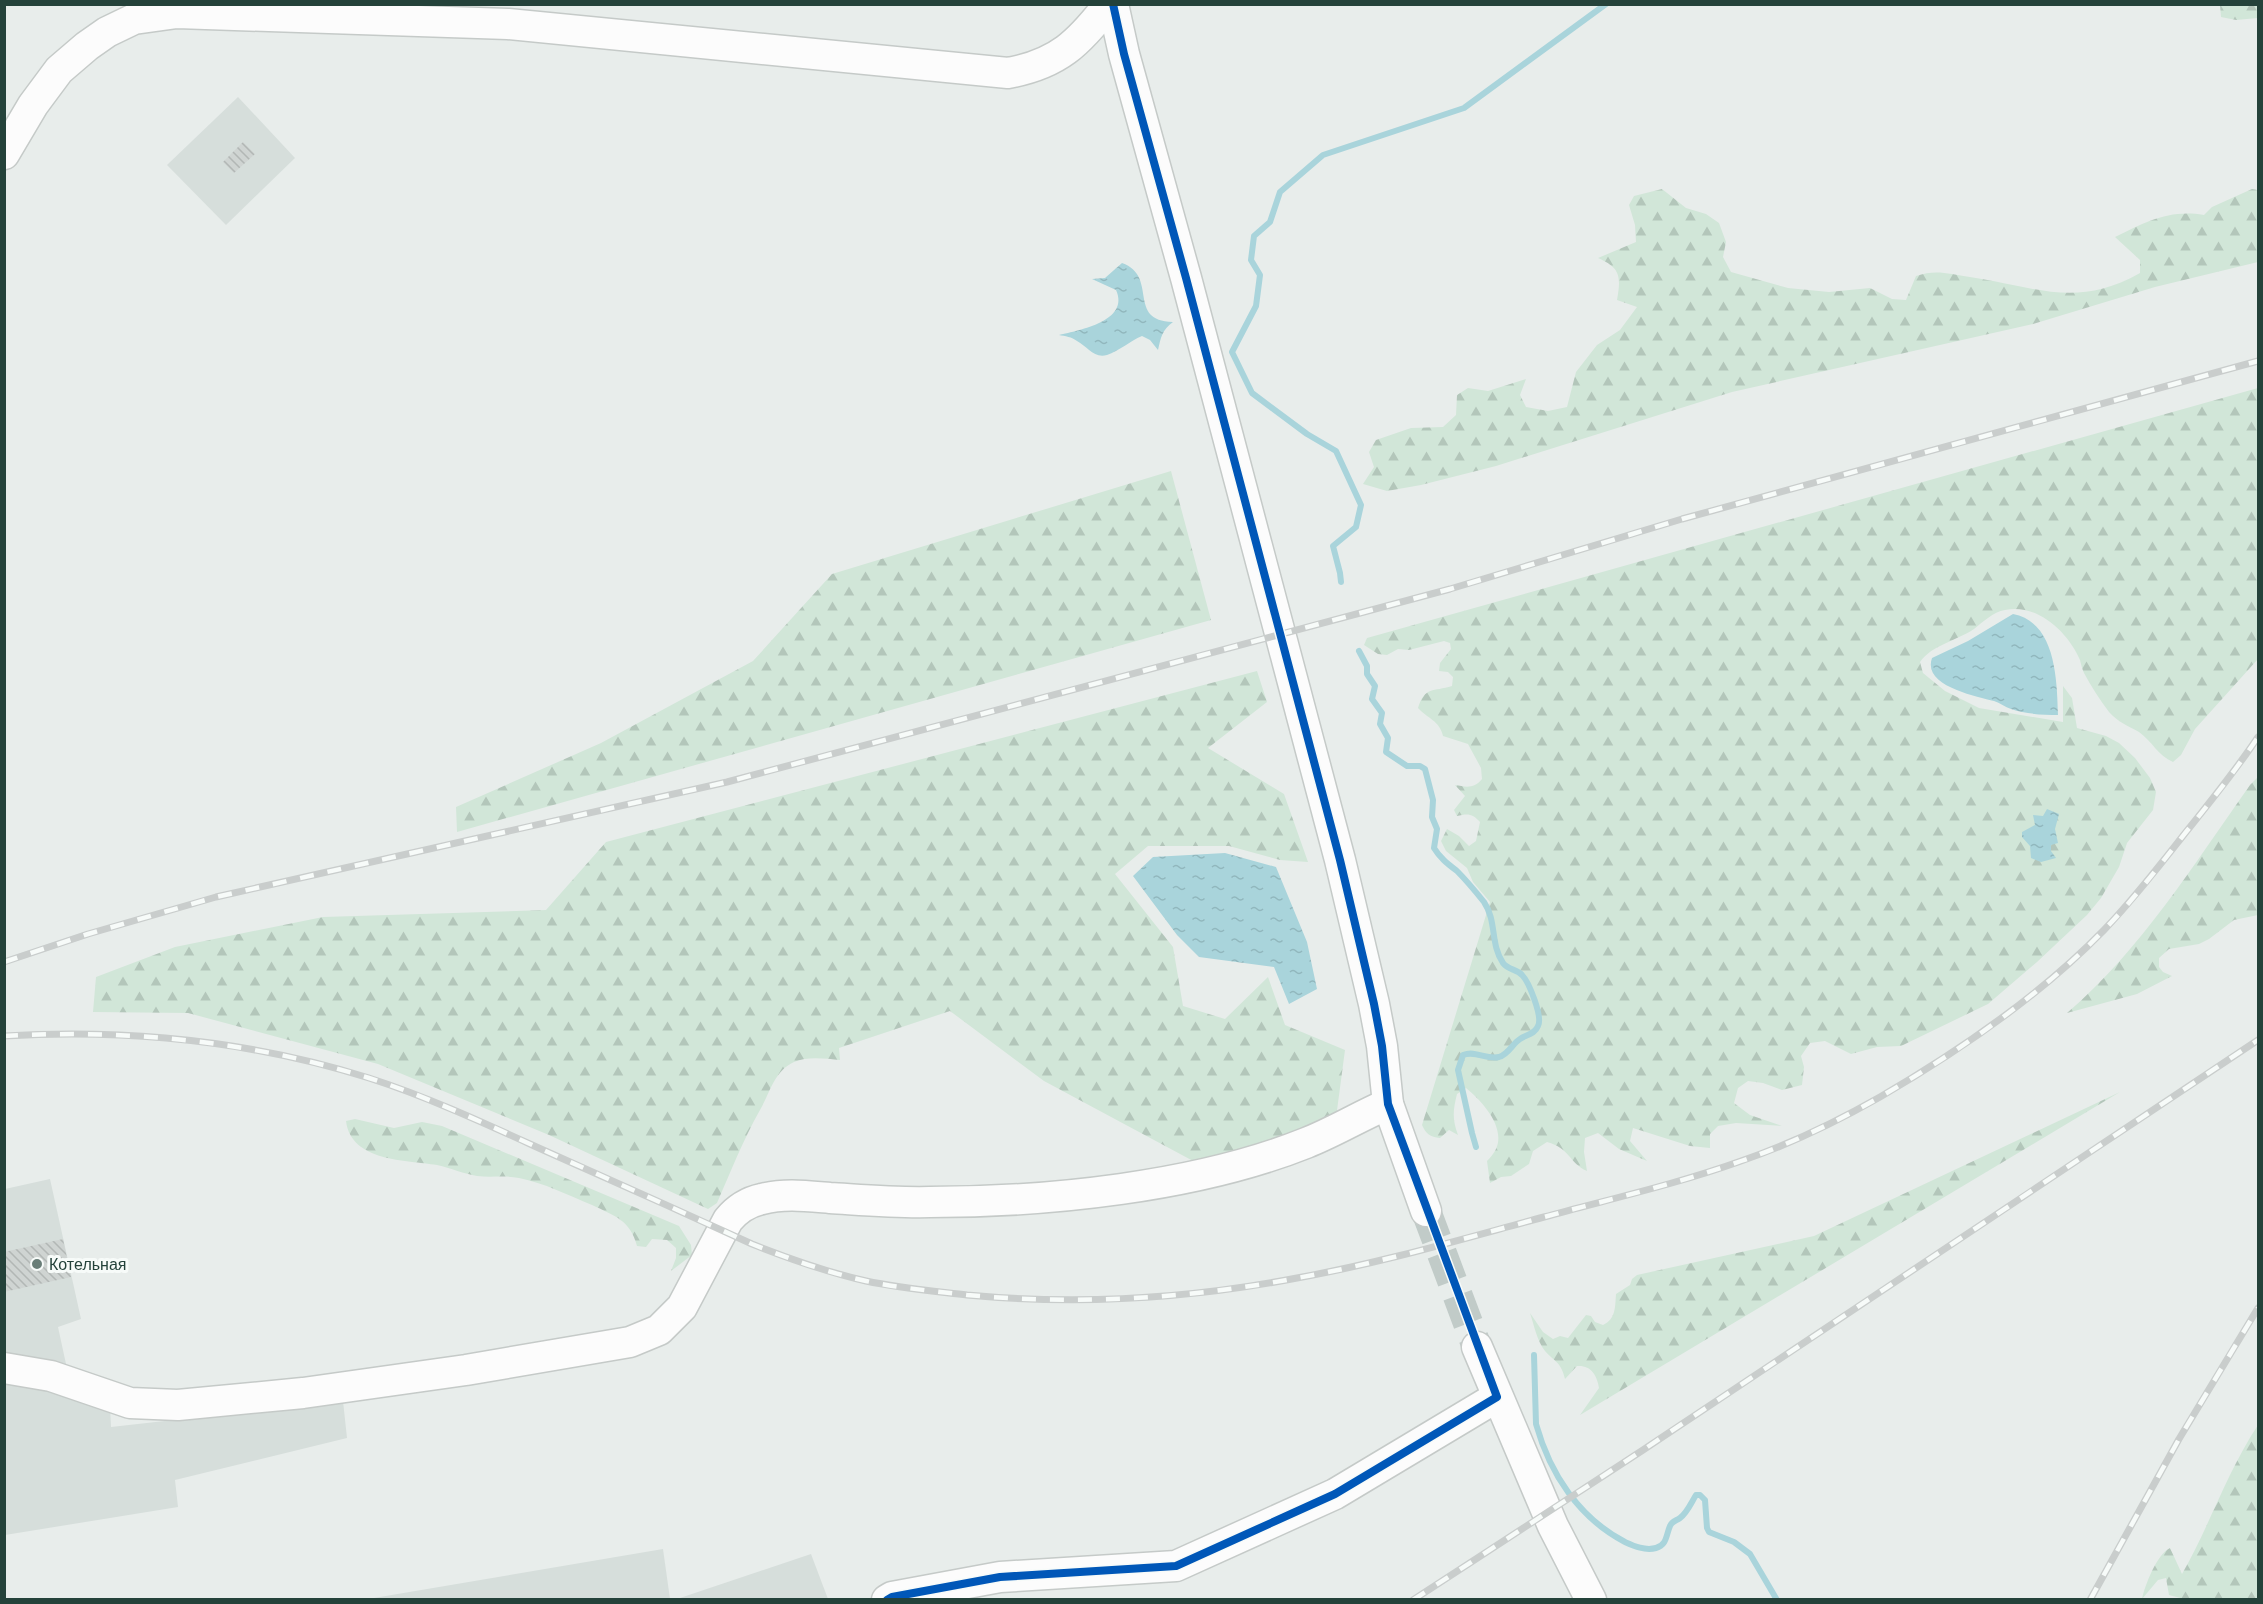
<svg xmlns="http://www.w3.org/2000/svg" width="2263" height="1604" font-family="Barlow,sans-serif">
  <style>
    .built { fill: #d6dedb }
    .forest { fill: url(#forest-firs) }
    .water { fill: url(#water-ripples) }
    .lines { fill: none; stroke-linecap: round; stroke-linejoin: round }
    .stream { stroke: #a9d4db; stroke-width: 6 }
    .building { fill: url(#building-back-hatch) }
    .minor-tunnel { stroke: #c1cbc8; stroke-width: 30; stroke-dasharray: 30 15; stroke-linecap: butt }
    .minor-casing { stroke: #c5cac8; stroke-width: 33 }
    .minor { stroke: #fcfcfc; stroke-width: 30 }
    .rail-casing { stroke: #c9cdcc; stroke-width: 7 }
    .rail { stroke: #f7fbf9; stroke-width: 4.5; stroke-dasharray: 14; stroke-linecap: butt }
    .cycleway-casing { stroke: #f7fbf9; stroke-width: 11 }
    .cycleway { stroke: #0057b8; stroke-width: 8 }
    .poi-dot { fill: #697e78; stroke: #f7fbf9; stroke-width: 2 }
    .labels { text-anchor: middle; stroke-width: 6; stroke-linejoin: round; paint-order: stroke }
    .poi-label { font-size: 16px; fill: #24423a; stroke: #f7fbf9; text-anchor: start }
  </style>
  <defs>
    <pattern id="forest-firs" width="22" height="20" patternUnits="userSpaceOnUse" patternTransform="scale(1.5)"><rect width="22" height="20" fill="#d1e6d8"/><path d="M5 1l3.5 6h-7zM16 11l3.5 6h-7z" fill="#b3c6ba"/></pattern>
    <pattern id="water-ripples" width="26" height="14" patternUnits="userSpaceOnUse" patternTransform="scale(1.5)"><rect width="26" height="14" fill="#a9d4db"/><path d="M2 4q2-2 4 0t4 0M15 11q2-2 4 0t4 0" fill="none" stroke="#91b7bd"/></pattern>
    <pattern id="building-back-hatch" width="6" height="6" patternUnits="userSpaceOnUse" patternTransform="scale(1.5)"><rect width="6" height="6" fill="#cfd4d2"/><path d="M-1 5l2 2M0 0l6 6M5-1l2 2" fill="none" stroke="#b2b7b5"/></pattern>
  </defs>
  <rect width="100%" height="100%" fill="#e8edeb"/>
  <g class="built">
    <path d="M 238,97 L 295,158 L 226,225 L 167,165 Z"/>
    <path d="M 50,1179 L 81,1319 L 58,1327 L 66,1364 L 110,1406 L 111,1427 L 343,1401 L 347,1438 L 175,1480 L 178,1507 L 5,1535 L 5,1189 Z"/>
    <path d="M 663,1549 L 670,1599 L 368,1599 Z"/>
    <path d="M 811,1554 L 828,1599 L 677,1599 Z"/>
  </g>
  <g class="forest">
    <path d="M 2220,5 L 2258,5 L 2258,18 L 2236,20 L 2221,17 Z"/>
    <path d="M 1662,189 L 1686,208 L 1706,214 L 1719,223 L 1726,242 L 1723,257 L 1731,272 L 1788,288 L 1829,292 L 1870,288 L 1892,299 L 1906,300 L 1916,276 C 1936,269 1949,274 1970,277 C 2037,287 2076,309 2140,273 L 2140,260 L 2115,237 C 2146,222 2169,209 2204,215 L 2212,207 L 2252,189 L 2258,190 L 2258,262 L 2155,287 L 2033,324 L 1732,392 L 1496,466 L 1421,485 L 1387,491 L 1363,484 L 1374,467 L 1369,452 L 1376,440 L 1411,428 L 1443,427 L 1456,415 L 1457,395 L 1468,388 L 1488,391 L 1526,379 L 1520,395 L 1526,407 L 1548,411 L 1567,407 L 1576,372 L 1597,345 L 1620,330 L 1637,307 L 1617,300 C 1621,277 1621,268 1598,258 L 1636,242 L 1635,225 L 1629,205 L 1634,196 Z"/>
    <path d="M 2258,388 L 2258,659 L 2195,729 L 2181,755 L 2173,762 C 2158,756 2152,741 2139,732 C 2128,726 2118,722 2109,712 C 2100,700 2091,686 2084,673 C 2082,669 2081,664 2080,660 C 2068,632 2037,603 2005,610 C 1993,612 1983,622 1974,629 C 1956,641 1932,645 1920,662 L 1923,673 L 1945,691 L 1979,708 L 2063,722 L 2063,686 L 2072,698 L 2077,728 L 2106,736 L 2119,743 L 2135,758 L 2150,778 L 2156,792 L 2153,810 L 2127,843 L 2119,867 L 2101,898 L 2087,915 L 2037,962 L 1988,1004 L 1901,1046 L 1877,1047 L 1851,1054 L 1825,1041 L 1810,1043 L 1801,1056 L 1804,1067 L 1802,1085 L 1782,1090 L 1763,1083 L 1748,1081 L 1738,1088 L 1734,1103 L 1750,1115 L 1782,1126 L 1736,1123 L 1718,1126 L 1710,1134 L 1710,1148 L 1690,1146 L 1633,1128 L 1630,1141 L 1647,1161 L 1619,1149 L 1598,1133 L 1585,1138 L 1584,1152 L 1587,1171 C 1569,1163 1570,1148 1547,1142 L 1533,1151 L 1529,1164 L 1511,1176 L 1501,1177 L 1490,1183 L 1487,1161 C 1490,1158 1494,1153 1496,1149 C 1506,1127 1482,1101 1466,1088 L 1457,1094 C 1453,1110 1452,1119 1458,1135 L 1449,1130 L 1440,1138 C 1430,1137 1426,1134 1422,1125 L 1490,902 L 1473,882 L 1467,868 L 1446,851 L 1441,841 L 1447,829 L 1459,836 L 1469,846 L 1476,841 L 1480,822 C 1473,814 1468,813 1457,816 L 1454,810 L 1465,796 L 1455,785 C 1466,787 1474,789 1482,779 L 1481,768 L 1468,744 L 1443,736 C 1440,721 1427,718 1418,708 C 1425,686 1433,692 1452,686 L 1453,677 L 1448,672 L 1439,671 L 1440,663 L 1451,649 L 1450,643 L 1444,641 L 1409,650 L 1398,649 L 1387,655 L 1378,654 L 1364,645 L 1367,638 Z"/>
    <path d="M 1171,471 L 1211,620 L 457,832 L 456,807 L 601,743 L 753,661 L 832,574 Z"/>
    <path d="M 1257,671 L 1267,702 L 1208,748 L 1284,794 L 1308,862 L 1280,860 L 1229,846 L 1148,846 L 1115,874 L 1173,947 L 1183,1006 L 1225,1019 L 1268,977 L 1285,1025 L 1345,1050 L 1336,1118 L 1275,1145 L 1195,1162 L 1044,1081 L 950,1011 L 839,1048 L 840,1060 C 826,1059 808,1056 794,1062 C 774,1071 770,1093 760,1110 C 743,1140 731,1171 717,1203 L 708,1209 L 549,1135 L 378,1064 L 188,1013 L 93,1012 L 96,977 L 175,947 L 323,917 L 546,910 L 606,842 Z"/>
    <path d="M 2258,777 L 2258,915 L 2234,920 L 2209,939 L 2199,944 L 2169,949 L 2159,958 L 2159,967 L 2163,972 L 2172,976 L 2137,994 L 2067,1013 C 2141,950 2194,864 2250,785 Z"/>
    <path d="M 2120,1092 L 1580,1415 L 1599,1388 C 1597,1375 1591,1365 1577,1366 L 1565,1379 C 1561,1362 1555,1362 1545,1351 C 1537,1341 1534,1325 1530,1313 L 1543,1332 L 1553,1339 L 1560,1336 L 1568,1338 L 1586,1315 L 1591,1316 L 1595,1322 L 1603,1325 C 1616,1319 1615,1307 1616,1294 L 1630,1285 L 1632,1279 L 1637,1275 L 1814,1236 Z"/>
    <path d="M 355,1119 L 394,1128 L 422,1122 L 442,1126 L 679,1226 L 691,1245 L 692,1255 L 671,1271 L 676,1258 L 676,1248 L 667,1240 L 652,1239 L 646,1247 L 637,1246 C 630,1220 615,1216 592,1205 C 568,1195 544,1183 519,1178 C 505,1175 491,1178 477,1176 C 464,1174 451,1168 437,1165 C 406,1160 351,1162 346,1121 Z"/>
    <path d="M 2258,1425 L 2258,1599 L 2188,1600 L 2169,1595 L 2166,1578 L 2158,1580 L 2142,1599 C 2145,1585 2157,1554 2170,1548 L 2182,1574 C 2210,1525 2227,1472 2258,1425 Z"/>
  </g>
  <g class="water">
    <path d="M 1122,263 C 1159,276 1126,321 1173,322 C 1162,330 1161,337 1158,350 L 1150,340 L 1142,336 C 1130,341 1119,351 1107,355 C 1094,359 1087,346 1077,341 C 1072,337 1065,336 1059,335 C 1080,330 1130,321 1116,290 L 1092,279 L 1105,278 Z"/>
    <path d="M 2013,614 C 2056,622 2057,680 2058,715 C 2043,715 2025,714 2011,709 C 2005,707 2000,703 1994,701 C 1976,696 1922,686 1932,658 L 1968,641 Z"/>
    <path d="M 2047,809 L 2059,814 L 2055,829 L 2058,843 L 2051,845 L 2051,851 L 2056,858 L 2041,862 L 2031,858 L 2030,846 L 2022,837 L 2022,832 L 2035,825 L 2033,815 L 2043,816 Z"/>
    <path d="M 1225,853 L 1276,867 L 1307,942 L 1317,989 L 1289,1004 L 1274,967 L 1199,957 L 1177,935 L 1133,876 L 1153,857 Z"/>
  </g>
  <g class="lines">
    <g class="stream">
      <path d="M 1341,582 L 1340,573 L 1333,546 L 1356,527 L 1361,505 L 1336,451 L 1307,434 L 1252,393 L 1232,352 L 1256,306 L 1260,275 L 1251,260 L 1254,236 L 1270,222 L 1280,192 L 1323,155 L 1464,108 L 1606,4"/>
      <path d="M 1359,651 L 1367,666 L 1367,674 L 1375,686 L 1372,699 L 1382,713 L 1380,724 L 1388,738 L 1386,752 L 1407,766 L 1420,766 L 1425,769 L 1433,800 L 1432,817 L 1437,829 L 1434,848 C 1440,858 1448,864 1457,871 C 1466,880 1476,892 1484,902 C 1497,921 1490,944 1503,963 C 1508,970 1517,969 1522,975 C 1529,982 1543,1017 1538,1026 C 1535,1034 1526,1035 1520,1039 C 1512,1044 1509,1054 1499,1057 C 1486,1060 1476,1050 1463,1055 L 1458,1070 L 1472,1133 L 1476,1147"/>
      <path d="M 1534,1355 L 1536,1424 C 1550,1474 1579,1518 1625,1542 C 1634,1546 1645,1551 1656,1548 C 1667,1545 1666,1535 1670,1526 C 1672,1521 1676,1521 1680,1518 C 1687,1513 1691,1503 1696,1495 L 1700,1495 L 1705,1500 L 1707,1528 L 1709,1532 L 1734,1542 L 1750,1554 L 1777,1600"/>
    </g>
  </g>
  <g class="building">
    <path d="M 243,142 L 255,154 L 234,173 L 223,162 Z"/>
    <path d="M 63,1239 L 71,1277 L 4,1292 L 4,1252 Z"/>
  </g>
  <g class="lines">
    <path class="minor-tunnel" d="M 1426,1211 L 1477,1347"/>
    <defs>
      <g id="minor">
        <path d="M 1113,4 L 1124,54 L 1186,278 L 1340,860 L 1374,1004 L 1382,1046 L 1388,1104 L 1426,1211"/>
        <path d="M 4,154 L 33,105 L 59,70 L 87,46 L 107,32 L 134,19 L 177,13 L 508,24 L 1008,73 C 1058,64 1079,43 1109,4"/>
        <path d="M 1477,1347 L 1553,1526 L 1591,1600"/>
        <path d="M 4,1368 L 51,1376 L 130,1403 L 178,1405 L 303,1393 L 466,1370 L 630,1342 L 659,1330 L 682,1307 L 728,1220 C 737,1209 748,1202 762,1199 C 784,1193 807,1196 830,1198 C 863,1200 897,1203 930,1202 C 1048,1202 1196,1187 1306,1143 C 1334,1132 1360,1116 1388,1104"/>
        <path d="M 887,1600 L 892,1597 L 1000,1577 L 1176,1566 L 1335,1494 L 1497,1397"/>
      </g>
    </defs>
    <use href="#minor" class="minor-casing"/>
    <use href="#minor" class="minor"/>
    <defs>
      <g id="rail">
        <path d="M 4,962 L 88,934 L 216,897 L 727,782 L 1450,589 L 1682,519 L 2258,361"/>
        <path d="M 4,1036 C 126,1029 252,1041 369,1078 C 428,1097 484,1123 541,1149 C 611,1180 682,1212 752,1244 C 790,1259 826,1272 866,1281 C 899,1288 933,1291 967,1295 C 1077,1305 1188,1299 1297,1278 C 1381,1263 1462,1239 1544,1217 C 1610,1199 1677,1184 1741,1161 C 1788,1145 1836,1122 1880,1097 C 1959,1051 2040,996 2104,930 C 2134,899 2160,865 2186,832 C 2211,801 2236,770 2258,737"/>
        <path d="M 1413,1600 L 1643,1450 L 2258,1040"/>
        <path d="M 2090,1600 L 2179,1439 L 2258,1308"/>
      </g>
    </defs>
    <use href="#rail" class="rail-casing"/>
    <use href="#rail" class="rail"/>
    <defs>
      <path id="cycleway" d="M 887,1600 L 892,1597 L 1000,1577 L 1176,1566 L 1335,1494 L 1497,1397 L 1388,1104 L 1382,1046 L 1374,1004 L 1340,860 L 1186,278 L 1124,54 L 1113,4"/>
    </defs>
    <use href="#cycleway" class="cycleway-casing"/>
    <use href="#cycleway" class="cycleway"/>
  </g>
  <circle class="poi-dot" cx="37" cy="1264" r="6"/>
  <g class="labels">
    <g class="poi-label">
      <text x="49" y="1270">Котельная</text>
    </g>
  </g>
  <rect width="2263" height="1604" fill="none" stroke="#24423a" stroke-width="12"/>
</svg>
